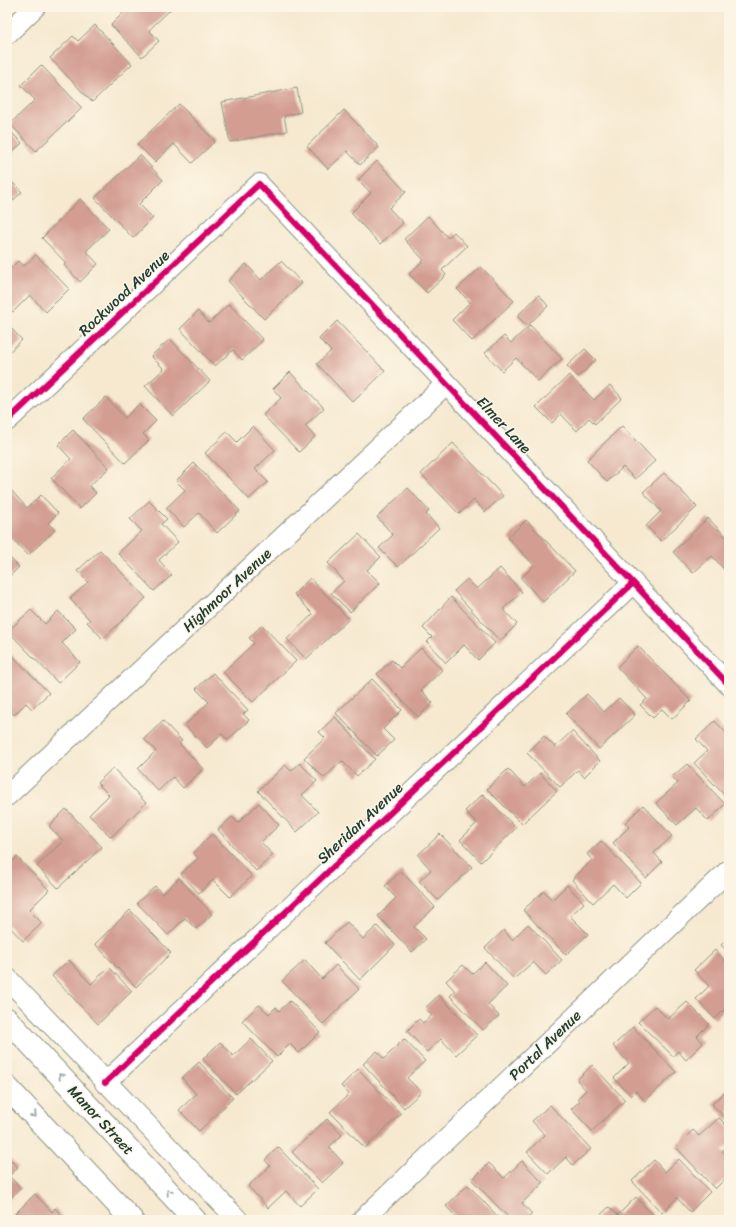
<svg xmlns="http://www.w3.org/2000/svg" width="736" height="1227" font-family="Sriracha,sans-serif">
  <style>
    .building { fill: #d39d92 }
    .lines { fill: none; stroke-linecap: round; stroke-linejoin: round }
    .street-casing { stroke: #8a9382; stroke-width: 22 }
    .primary-casing { stroke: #8a9382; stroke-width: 24 }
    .street { stroke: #fff; stroke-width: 20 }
    .primary { stroke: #fff; stroke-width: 22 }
    .cycleway-casing { stroke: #fcf5e5; stroke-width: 8 }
    .cycleway { stroke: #d6006c; stroke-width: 6 }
    .oneway { stroke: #8f9e9a }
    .labels { text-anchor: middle; stroke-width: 3; stroke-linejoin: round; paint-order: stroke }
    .street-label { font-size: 15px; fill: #1f3d34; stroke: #fcf5e5 }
  </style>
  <rect width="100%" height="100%" fill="#fcf5e5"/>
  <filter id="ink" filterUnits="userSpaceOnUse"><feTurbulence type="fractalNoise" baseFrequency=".025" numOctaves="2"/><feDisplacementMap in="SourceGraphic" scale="8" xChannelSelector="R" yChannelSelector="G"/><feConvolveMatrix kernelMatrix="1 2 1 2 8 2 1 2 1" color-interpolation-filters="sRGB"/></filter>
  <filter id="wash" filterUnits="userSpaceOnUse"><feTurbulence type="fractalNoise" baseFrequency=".012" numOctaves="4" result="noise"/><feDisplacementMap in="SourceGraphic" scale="16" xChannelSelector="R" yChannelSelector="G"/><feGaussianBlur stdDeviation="0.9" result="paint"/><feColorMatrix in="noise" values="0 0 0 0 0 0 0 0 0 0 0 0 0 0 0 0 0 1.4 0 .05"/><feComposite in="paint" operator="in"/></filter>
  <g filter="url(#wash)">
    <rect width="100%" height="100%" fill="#f6e9d0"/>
    <g id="blocks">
      <g class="building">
        <path d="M 129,7 L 172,8 L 149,30 L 159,41 L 142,57 L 111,25 Z"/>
        <path d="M 95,25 L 132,64 L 92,102 L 50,58 L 73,36 L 78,41 Z"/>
        <path d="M 41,65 L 82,108 L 36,151 L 10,124 L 35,100 L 21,85 Z"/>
        <path d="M 297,88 L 301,112 L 284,116 L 287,131 L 230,142 L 222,102 Z"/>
        <path d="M 179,104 L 215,141 L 192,163 L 174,144 L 155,162 L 137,144 Z"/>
        <path d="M 344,110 L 379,147 L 360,165 L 347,151 L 328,169 L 307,146 Z"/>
        <path d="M 7,128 L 22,143 L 7,157 Z"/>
        <path d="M 140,155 L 163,180 L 139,204 L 153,218 L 133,238 L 95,198 Z"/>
        <path d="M 377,161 L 406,192 L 389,208 L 403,223 L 380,244 L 351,213 L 371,193 L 358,180 Z"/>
        <path d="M 7,177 L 22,192 L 7,206 Z"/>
        <path d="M 80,199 L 109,229 L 86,251 L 98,264 L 80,282 L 64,265 L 66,263 L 42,238 Z"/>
        <path d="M 428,216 L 448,238 L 454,232 L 467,246 L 442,270 L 446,275 L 427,293 L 409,274 L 424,260 L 404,239 Z"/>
        <path d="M 36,255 L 69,289 L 46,312 L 30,295 L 13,312 L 7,306 L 7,272 L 18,261 L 24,266 Z"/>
        <path d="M 281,261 L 302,283 L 264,319 L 228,281 L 246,264 L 261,280 Z"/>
        <path d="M 481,267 L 514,301 L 472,341 L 452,320 L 470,302 L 457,289 Z"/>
        <path d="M 539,295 L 548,306 L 527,326 L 517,316 Z"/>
        <path d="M 229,304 L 263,340 L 242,360 L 233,350 L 215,366 L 180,329 L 198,311 L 209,323 Z"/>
        <path d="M 337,321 L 385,371 L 353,402 L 317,364 L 331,351 L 319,339 Z"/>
        <path d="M 7,324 L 22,340 L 7,354 Z"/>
        <path d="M 530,325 L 562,359 L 538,381 L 516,358 L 502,371 L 485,353 L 504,336 L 511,343 Z"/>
        <path d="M 170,339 L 210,381 L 173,416 L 145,386 L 164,369 L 151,356 Z"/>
        <path d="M 585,349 L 596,360 L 578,377 L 567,366 Z"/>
        <path d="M 290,372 L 324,408 L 305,426 L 315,437 L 299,452 L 263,415 L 281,398 L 273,389 Z"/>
        <path d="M 569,375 L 594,400 L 610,385 L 622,398 L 595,424 L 589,418 L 577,431 L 561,414 L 552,423 L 536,407 Z"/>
        <path d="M 106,397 L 125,418 L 139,404 L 156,421 L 143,434 L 149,440 L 125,463 L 83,419 Z"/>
        <path d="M 253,426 L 275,450 L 255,469 L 268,482 L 249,499 L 205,453 L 227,432 L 237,442 Z"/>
        <path d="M 622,426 L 655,461 L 635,479 L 623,467 L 607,482 L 587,460 Z"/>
        <path d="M 73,430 L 109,468 L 89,486 L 96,493 L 80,509 L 51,478 L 71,459 L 58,445 Z"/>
        <path d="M 453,443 L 503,496 L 485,512 L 474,500 L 459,514 L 421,474 Z"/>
        <path d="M 194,463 L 240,511 L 217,533 L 199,513 L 184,527 L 166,508 L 185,490 L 176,481 Z"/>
        <path d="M 664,473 L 697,507 L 661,541 L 646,526 L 661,511 L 643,492 Z"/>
        <path d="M 408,488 L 429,511 L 426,514 L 439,528 L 398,567 L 379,548 L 393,535 L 377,517 Z"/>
        <path d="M 10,489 L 27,508 L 41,495 L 58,513 L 48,523 L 55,530 L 28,555 L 7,533 L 7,492 Z"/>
        <path d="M 149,501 L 167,519 L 161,524 L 178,542 L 159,560 L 172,575 L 154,591 L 118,553 L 142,531 L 130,519 Z"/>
        <path d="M 708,518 L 729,540 L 729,565 L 724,569 L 712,556 L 693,573 L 673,552 Z"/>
        <path d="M 526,520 L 575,571 L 543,602 L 521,578 L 534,565 L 508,538 Z"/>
        <path d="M 359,534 L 381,557 L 367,570 L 380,583 L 350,612 L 331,593 L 344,581 L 328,563 Z"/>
        <path d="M 100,550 L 146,598 L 103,639 L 87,622 L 90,620 L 70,599 L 88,582 L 77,571 Z"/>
        <path d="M 7,555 L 19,567 L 7,579 Z"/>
        <path d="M 500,568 L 522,592 L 503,609 L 517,624 L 500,641 L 454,591 L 467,579 L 477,589 Z"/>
        <path d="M 310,578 L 349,619 L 306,659 L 287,639 L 313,614 L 294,594 Z"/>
        <path d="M 451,597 L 495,643 L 478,660 L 464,645 L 446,663 L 427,642 L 432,637 L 423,628 Z"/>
        <path d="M 31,610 L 45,624 L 58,611 L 76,629 L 62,643 L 80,662 L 58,683 L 8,631 Z"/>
        <path d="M 262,625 L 296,661 L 253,702 L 223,672 L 254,643 L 249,638 Z"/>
        <path d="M 638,646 L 691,701 L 672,719 L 662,709 L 653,718 L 640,705 L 647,699 L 617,667 Z"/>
        <path d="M 421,648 L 442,670 L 421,690 L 433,703 L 418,717 L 377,674 L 392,660 L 400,668 Z"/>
        <path d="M 12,655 L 49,693 L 32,709 L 26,703 L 14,715 L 7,707 L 7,660 Z"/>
        <path d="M 213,673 L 248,710 L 243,714 L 249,720 L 228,740 L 222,734 L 207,748 L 185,725 L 209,702 L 196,689 Z"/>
        <path d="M 372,679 L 402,710 L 383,729 L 394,740 L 377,756 L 336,713 Z"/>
        <path d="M 587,694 L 604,712 L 619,698 L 635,715 L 599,749 L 566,714 Z"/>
        <path d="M 335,717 L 375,759 L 357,776 L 342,761 L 324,778 L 304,758 L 325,738 L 319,732 Z"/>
        <path d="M 163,721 L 182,741 L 179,743 L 203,769 L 183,788 L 173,777 L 158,791 L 138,769 L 156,751 L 144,739 Z"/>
        <path d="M 715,721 L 729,736 L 729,800 L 694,763 L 707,751 L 696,739 Z"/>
        <path d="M 572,731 L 600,761 L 584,777 L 578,770 L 560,787 L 527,753 L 544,736 L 555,747 Z"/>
        <path d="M 300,763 L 317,781 L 302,795 L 318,812 L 297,832 L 258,791 L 285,765 L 291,771 Z"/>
        <path d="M 687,764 L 725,804 L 708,821 L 696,808 L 677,825 L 656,803 L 678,783 L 672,777 Z"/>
        <path d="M 113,768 L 146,803 L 111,837 L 89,815 L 109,795 L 97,783 Z"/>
        <path d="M 508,769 L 525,787 L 540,773 L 557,791 L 522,824 L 487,789 Z"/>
        <path d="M 483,794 L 516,828 L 481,862 L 460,840 L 477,823 L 465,811 Z"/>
        <path d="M 259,803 L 279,825 L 261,842 L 273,855 L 256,871 L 218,830 L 232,817 L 238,823 Z"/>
        <path d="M 643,805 L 672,836 L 654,853 L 662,862 L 646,878 L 613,843 L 629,827 L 625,823 Z"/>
        <path d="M 66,809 L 102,847 L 58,888 L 37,866 L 63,841 L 49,826 Z"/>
        <path d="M 212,834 L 252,876 L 230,897 L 213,880 L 199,893 L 181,874 L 198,858 L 193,853 Z"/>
        <path d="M 440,834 L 472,867 L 438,900 L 419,881 L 431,870 L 418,855 Z"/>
        <path d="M 601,841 L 641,883 L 626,898 L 613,884 L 593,903 L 572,880 L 592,860 L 587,854 Z"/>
        <path d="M 17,857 L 49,890 L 29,910 L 42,923 L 23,941 L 7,924 L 7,867 Z"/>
        <path d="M 401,871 L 435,907 L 414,927 L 426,939 L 412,952 L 378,916 L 396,898 L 385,886 Z"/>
        <path d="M 179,878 L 212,914 L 196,929 L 185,918 L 168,935 L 137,903 L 155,886 L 162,894 Z"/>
        <path d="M 567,885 L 584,903 L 570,916 L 588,934 L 566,955 L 523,910 L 544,891 L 552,900 Z"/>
        <path d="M 130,910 L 171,953 L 136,987 L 95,944 Z"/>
        <path d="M 347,922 L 363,939 L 377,926 L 395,945 L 360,980 L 325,943 Z"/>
        <path d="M 528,924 L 562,960 L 546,975 L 533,962 L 514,979 L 485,948 L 504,930 L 512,940 Z"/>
        <path d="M 729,937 L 729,953 L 721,945 Z"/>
        <path d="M 715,950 L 729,965 L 729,1005 L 715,1019 L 696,999 L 709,986 L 694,970 Z"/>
        <path d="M 69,960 L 91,984 L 109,967 L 132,991 L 98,1024 L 52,976 Z"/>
        <path d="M 305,960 L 322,979 L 336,965 L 359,989 L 323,1024 L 282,981 Z"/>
        <path d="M 485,962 L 507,986 L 488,1004 L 499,1016 L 483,1030 L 450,996 L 455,991 L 446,981 L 463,965 L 472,974 Z"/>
        <path d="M 439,995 L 477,1035 L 456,1055 L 441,1039 L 427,1052 L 407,1031 L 419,1019 L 423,1023 L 432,1015 L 425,1008 Z"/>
        <path d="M 290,1001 L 320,1032 L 299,1053 L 290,1044 L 277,1057 L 242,1021 L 259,1005 L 269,1014 L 276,1007 L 279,1011 Z"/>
        <path d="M 687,1002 L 709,1024 L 697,1036 L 703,1043 L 686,1060 L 678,1051 L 673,1056 L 638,1022 L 655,1006 L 668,1019 Z"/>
        <path d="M 633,1027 L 676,1072 L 645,1101 L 636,1091 L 631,1096 L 614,1078 L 629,1063 L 613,1046 Z"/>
        <path d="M 251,1039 L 272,1061 L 236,1094 L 203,1059 L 220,1042 L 233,1056 Z"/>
        <path d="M 404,1039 L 425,1061 L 407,1078 L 421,1092 L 404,1108 L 363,1064 L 377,1051 L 384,1059 Z"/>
        <path d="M 199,1062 L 233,1098 L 199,1131 L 179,1110 L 196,1094 L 182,1078 Z"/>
        <path d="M 592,1065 L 625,1100 L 592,1131 L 571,1109 L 580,1101 L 578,1098 L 586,1090 L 577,1080 Z"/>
        <path d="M 358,1069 L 401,1114 L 365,1148 L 330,1112 L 349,1094 L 341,1086 Z"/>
        <path d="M 729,1088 L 729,1122 L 712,1104 Z"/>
        <path d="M 550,1105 L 591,1149 L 573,1165 L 566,1157 L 548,1174 L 527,1152 L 545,1135 L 532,1121 Z"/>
        <path d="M 719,1118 L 729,1128 L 729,1145 L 722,1151 L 729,1158 L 729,1175 L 715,1189 L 676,1147 L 693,1130 L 699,1136 Z"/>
        <path d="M 327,1119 L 342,1135 L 329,1147 L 343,1163 L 322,1183 L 292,1152 Z"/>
        <path d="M 278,1147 L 318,1189 L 300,1206 L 286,1191 L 268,1208 L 248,1186 L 270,1166 L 265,1160 Z"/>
        <path d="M 7,1156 L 18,1167 L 9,1176 L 21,1188 L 7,1201 Z"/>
        <path d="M 679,1159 L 710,1192 L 690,1212 L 677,1198 L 662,1213 L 632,1181 L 654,1160 L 665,1172 Z"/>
        <path d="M 522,1161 L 543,1183 L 522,1203 L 532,1214 L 526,1220 L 511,1220 L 472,1180 L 489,1163 L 504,1178 Z"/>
        <path d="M 468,1185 L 501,1220 L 459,1220 L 446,1206 Z"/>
        <path d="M 35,1194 L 52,1212 L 55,1208 L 66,1220 L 12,1220 L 11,1218 Z"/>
        <path d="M 636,1197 L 656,1218 L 655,1220 L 595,1220 L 609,1207 L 618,1215 Z"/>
      </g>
    </g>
  </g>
  <g filter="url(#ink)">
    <use href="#blocks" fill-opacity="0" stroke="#8a9382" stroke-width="1"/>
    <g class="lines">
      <defs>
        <g id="street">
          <path d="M 7,34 L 35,7"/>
          <path d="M 7,421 L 259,184 L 729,685"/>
          <path d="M 7,796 L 446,384"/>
          <path d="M 7,978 L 238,1220"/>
          <path d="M 105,1083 L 633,583"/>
          <path d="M 362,1220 L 729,870"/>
        </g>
        <g id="primary">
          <path d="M 7,1019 L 195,1220"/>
          <path d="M 7,1087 L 132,1220"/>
        </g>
      </defs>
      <use href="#street" class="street-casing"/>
      <use href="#primary" class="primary-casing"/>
      <use href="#street" class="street"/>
      <use href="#primary" class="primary"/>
      <defs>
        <g id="cycleway">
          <path d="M 7,421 L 259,184 L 729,685"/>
          <path d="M 105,1083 L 633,583"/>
        </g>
      </defs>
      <use href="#cycleway" class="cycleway-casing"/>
      <use href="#cycleway" class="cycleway"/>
    </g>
    <defs><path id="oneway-chevron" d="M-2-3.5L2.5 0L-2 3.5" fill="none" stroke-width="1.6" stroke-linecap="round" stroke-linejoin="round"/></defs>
    <g class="oneway">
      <use href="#oneway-chevron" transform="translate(61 1076) rotate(-133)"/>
      <use href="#oneway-chevron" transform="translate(34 1115) rotate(47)"/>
      <use href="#oneway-chevron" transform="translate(169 1192) rotate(-133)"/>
    </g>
  </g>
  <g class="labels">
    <g class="street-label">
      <text transform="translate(124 293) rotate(-43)" y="5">Rockwood Avenue</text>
      <text transform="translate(504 425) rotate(47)" y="5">Elmer Lane</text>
      <text transform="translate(227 590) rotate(-43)" y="5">Highmoor Avenue</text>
      <text transform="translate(360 823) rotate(-43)" y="5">Sheridan Avenue</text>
      <text transform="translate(545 1045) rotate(-44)" y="5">Portal Avenue</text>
      <text transform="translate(101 1120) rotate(47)" y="5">Manor Street</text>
    </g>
  </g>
  <rect width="736" height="1227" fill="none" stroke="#fcf5e5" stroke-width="24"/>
</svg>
